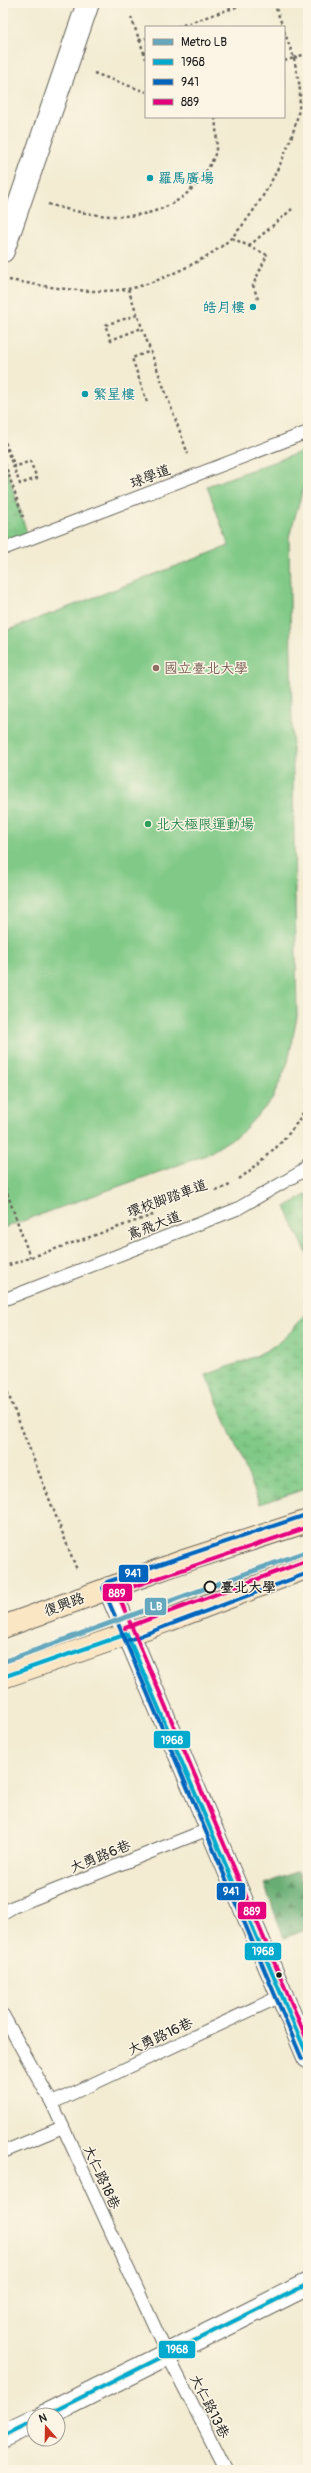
<svg xmlns="http://www.w3.org/2000/svg" width="311" height="2473" font-family="Pangolin,'LXGW WenKai TC',sans-serif">
  <style>
    .forest { fill: url(#forest-firs); stroke: #426448 }
    .wetland { fill: url(#wetland-marsh); stroke: #4e7251 }
    .garden { fill: #80c986; stroke: #4e7251 }
    .lines { fill: none; stroke-linecap: round; stroke-linejoin: round }
    .lane-casing { stroke: #67655c; stroke-width: 14 }
    .street-casing { stroke: #67655c; stroke-width: 24 }
    .secondary-casing { stroke: #67655c; stroke-width: 24 }
    .path { stroke: #67655c; stroke-width: 2.5; stroke-dasharray: 3 3; stroke-linecap: butt }
    .lane { stroke: #fff; stroke-width: 12 }
    .street { stroke: #fff; stroke-width: 22 }
    .secondary { stroke: #fbe6c4; stroke-width: 22 }
    .bus-1-casing { stroke: #fcf5e5; stroke-width: 7 }
    .bus-2-casing { stroke: #fcf5e5; stroke-width: 7 }
    .bus-3-casing { stroke: #fcf5e5; stroke-width: 7 }
    .bus-1 { stroke: #00a9ce; stroke-width: 4 }
    .bus-2 { stroke: #0065bd; stroke-width: 4 }
    .bus-3 { stroke: #e5007d; stroke-width: 4 }
    .metro-1-casing { stroke: #fcf5e5; stroke-width: 8 }
    .metro-1 { stroke: #65a8be; stroke-width: 5 }
    .culture-dot { fill: #0f9aa8; stroke: #fcf5e5; stroke-width: 1.5 }
    .education-dot { fill: #8d6e63; stroke: #fcf5e5; stroke-width: 1.5 }
    .leisure-dot { fill: #2e9e5b; stroke: #fcf5e5; stroke-width: 1.5 }
    .stop-dot { fill: #fcf5e5; stroke: #1c1c1c; stroke-width: 2 }
    .bus-dot { fill: #1c1c1c; stroke: #fcf5e5; stroke-width: 1.5 }
    .labels { text-anchor: middle; stroke-width: 3; stroke-linejoin: round; paint-order: stroke }
    .culture-label { font-size: 14px; fill: #0d838f; stroke: #fcf5e5; text-anchor: start }
    .street-label { font-size: 14px; fill: #1c1c1c; stroke: #fcf5e5 }
    .education-label { font-size: 14px; fill: #785e54; stroke: #fcf5e5; text-anchor: start }
    .leisure-label { font-size: 14px; fill: #27864d; stroke: #fcf5e5; text-anchor: start }
    .stop-label { font-size: 14px; font-weight: bold; fill: #1c1c1c; stroke: #fcf5e5; text-anchor: start }
    .line-badge { stroke: #fcf5e5; stroke-width: 1.5 }
    .badge-label { font-size: 11px; text-anchor: middle; font-weight: bold; fill: #fff }
  </style>
  <defs>
    <pattern id="forest-firs" width="22" height="20" patternUnits="userSpaceOnUse"><rect width="22" height="20" fill="#68ad73"/><path d="M5 1l3.5 6h-7zM16 11l3.5 6h-7z" fill="#558c5e"/></pattern>
    <pattern id="wetland-marsh" width="20" height="14" patternUnits="userSpaceOnUse"><rect width="20" height="14" fill="#80c986"/><path d="M1 5h8M5 5V1M11 12h8M15 12V8" fill="none" stroke="#6eac73"/></pattern>
  </defs>
  <rect width="100%" height="100%" fill="#fcf5e5"/>
  <filter id="ink" filterUnits="userSpaceOnUse"><feTurbulence type="fractalNoise" baseFrequency=".025" numOctaves="2"/><feDisplacementMap in="SourceGraphic" scale="8" xChannelSelector="R" yChannelSelector="G"/><feConvolveMatrix kernelMatrix="1 2 1 2 8 2 1 2 1" color-interpolation-filters="sRGB"/></filter>
  <filter id="wash" filterUnits="userSpaceOnUse"><feTurbulence type="fractalNoise" baseFrequency=".012" numOctaves="4" result="noise"/><feDisplacementMap in="SourceGraphic" scale="16" xChannelSelector="R" yChannelSelector="G"/><feGaussianBlur stdDeviation="0.9" result="paint"/><feColorMatrix in="noise" values="0 0 0 0 0 0 0 0 0 0 0 0 0 0 0 0 0 1.4 0 .05"/><feComposite in="paint" operator="in"/></filter>
  <g filter="url(#wash)">
    <rect width="100%" height="100%" fill="#f3ecd3"/>
    <path class="forest" d="M 298,1871 L 308,1899 L 308,1929 L 284,1938 L 264,1884 Z"/>
    <g class="wetland">
      <path d="M 3,458 L 29,539 L 3,549 Z"/>
      <path d="M 308,1194 L 308,1256 L 285,1207 Z"/>
      <path d="M 308,1308 L 308,1488 L 260,1504 L 206,1375 C 249,1359 284,1351 308,1308 Z"/>
    </g>
    <path class="garden" d="M 301,452 L 306,479 L 289,537 L 297,1017 L 288,1062 L 272,1100 L 241,1133 L 206,1155 L 3,1228 L 3,632 L 229,546 L 207,486 Z"/>
  </g>
  <g filter="url(#ink)">
    <g class="lines">
      <defs>
        <g id="lane">
          <path d="M 3,549 L 308,432"/>
          <path d="M 3,1300 L 237,1209 L 303,1171 L 308,1164"/>
          <path d="M 3,1913 L 13,1907 L 209,1829"/>
          <path d="M 3,2015 L 52,2103 L 168,2356 L 226,2470"/>
          <path d="M 294,2025 L 308,2019"/>
          <path d="M 52,2103 L 281,1996"/>
          <path d="M 3,2152 L 63,2127"/>
        </g>
        <g id="street">
          <path d="M 3,251 L 88,3"/>
          <path d="M 109,1588 L 308,2057"/>
          <path d="M 46,2415 L 308,2284"/>
          <path d="M 3,2436 L 34,2421"/>
        </g>
        <g id="secondary">
          <path d="M 3,1627 L 181,1562 L 308,1521"/>
          <path d="M 3,1677 L 169,1620 L 308,1567"/>
        </g>
      </defs>
      <use href="#lane" class="lane-casing"/>
      <use href="#street" class="street-casing"/>
      <use href="#secondary" class="secondary-casing"/>
      <g class="path">
        <path d="M 274,3 L 283,27"/>
        <path d="M 131,17 L 144,53"/>
        <path d="M 177,27 L 248,3"/>
        <path d="M 284,31 L 294,58 L 284,61"/>
        <path d="M 139,40 L 146,38"/>
        <path d="M 146,52 L 144,53 L 146,59"/>
        <path d="M 294,58 L 308,53"/>
        <path d="M 94,73 L 146,92"/>
        <path d="M 48,204 C 98,219 160,228 198,182 C 204,174 212,164 215,154 C 218,143 216,128 215,117"/>
        <path d="M 232,238 L 267,255 L 253,285 L 259,302"/>
        <path d="M 249,246 L 292,209"/>
        <path d="M 3,279 C 45,286 85,295 127,289 C 154,285 214,257 232,237 C 261,208 301,135 300,94 C 300,82 296,70 294,58"/>
        <path d="M 128,289 L 188,454"/>
        <path d="M 137,315 L 105,325 L 111,340 L 142,328"/>
        <path d="M 147,402 L 132,358 L 151,351"/>
        <path d="M 3,437 L 15,467 L 30,461 L 37,478 L 20,484 L 5,445 L 3,446"/>
        <path d="M 3,458 L 23,517"/>
        <path d="M 239,1179 C 268,1157 291,1137 308,1104"/>
        <path d="M 3,1182 L 30,1257"/>
        <path d="M 216,1191 L 230,1185"/>
        <path d="M 3,1267 L 156,1214"/>
        <path d="M 3,1381 L 77,1570"/>
      </g>
      <use href="#lane" class="lane"/>
      <use href="#street" class="street"/>
      <use href="#secondary" class="secondary"/>
      <defs>
        <g id="bus-1">
          <path d="M 127,1634 L 308,2057"/>
          <path d="M 3,1677 L 127,1634"/>
          <path d="M 46,2415 L 308,2284"/>
          <path d="M 3,2436 L 34,2421"/>
        </g>
        <g id="bus-2">
          <path d="M 129,1640 L 308,1573"/>
          <path d="M 302,2059 L 103,1588 L 107,1582 L 306,1515"/>
        </g>
        <g id="bus-3">
          <path d="M 308,1527 L 117,1592 L 308,2042"/>
          <path d="M 125,1628 L 306,1561"/>
        </g>
      </defs>
      <use href="#bus-1" class="bus-1-casing"/>
      <use href="#bus-2" class="bus-2-casing"/>
      <use href="#bus-3" class="bus-3-casing"/>
      <use href="#bus-1" class="bus-1"/>
      <use href="#bus-2" class="bus-2"/>
      <use href="#bus-3" class="bus-3"/>
      <defs>
        <path id="metro-1" d="M 3,1662 L 308,1551"/>
      </defs>
      <use href="#metro-1" class="metro-1-casing"/>
      <use href="#metro-1" class="metro-1"/>
    </g>
  </g>
  <g class="culture-dot">
    <circle cx="150" cy="178" r="4"/>
    <circle cx="253" cy="307" r="4"/>
    <circle cx="85" cy="394" r="4"/>
  </g>
  <circle class="education-dot" cx="156" cy="668" r="4"/>
  <circle class="leisure-dot" cx="148" cy="824" r="4"/>
  <circle class="stop-dot" cx="210" cy="1587" r="5.5"/>
  <circle class="bus-dot" cx="279" cy="1975" r="3.5"/>
  <g class="labels">
    <g class="culture-label">
      <text x="158" y="183">羅馬廣場</text>
      <text x="245" y="312" text-anchor="end">皓月樓</text>
      <text x="93" y="399">繁星樓</text>
    </g>
    <g class="street-label">
      <text transform="translate(150 476) rotate(-21)" y="5">球學道</text>
      <text transform="translate(167 1198) rotate(-20)" y="5">環校脚踏車道</text>
      <text transform="translate(154 1225) rotate(-21)" y="5">鳶飛大道</text>
      <text transform="translate(64 1604) rotate(-20)" y="5">復興路</text>
      <text transform="translate(100 1856) rotate(-22)" y="5">大勇路6巷</text>
      <text transform="translate(160 2036) rotate(-25)" y="5">大勇路16巷</text>
      <text transform="translate(102 2177) rotate(65)" y="5">大仁路18巷</text>
      <text transform="translate(210 2406) rotate(63)" y="5">大仁路13巷</text>
    </g>
    <g class="education-label">
      <text x="164" y="673">國立臺北大學</text>
    </g>
    <g class="leisure-label">
      <text x="156" y="829">北大極限運動場</text>
    </g>
    <g class="stop-label">
      <text x="220" y="1592">臺北大學</text>
    </g>
  </g>
  <g class="line-badge">
    <rect x="118" y="1564" width="31" height="19" rx="4" fill="#0065bd"/>
    <rect x="102" y="1583" width="31" height="19" rx="4" fill="#e5007d"/>
    <rect x="144" y="1597" width="23" height="19" rx="4" fill="#65a8be"/>
    <rect x="153" y="1730" width="38" height="19" rx="4" fill="#00a9ce"/>
    <rect x="216" y="1882" width="30" height="19" rx="4" fill="#0065bd"/>
    <rect x="237" y="1901" width="30" height="19" rx="4" fill="#e5007d"/>
    <rect x="244" y="1942" width="38" height="19" rx="4" fill="#00a9ce"/>
    <rect x="158" y="2340" width="38" height="19" rx="4" fill="#00a9ce"/>
  </g>
  <g class="badge-label">
    <text x="133" y="1577">941</text>
    <text x="117" y="1597">889</text>
    <text x="156" y="1610">LB</text>
    <text x="172" y="1744">1968</text>
    <text x="231" y="1895">941</text>
    <text x="252" y="1915">889</text>
    <text x="263" y="1955">1968</text>
    <text x="177" y="2353">1968</text>
  </g>
  <rect width="311" height="2473" fill="none" stroke="#fcf5e5" stroke-width="16"/>
  <rect x="145" y="26" width="140" height="92" fill="#fcf5e5" stroke="#a29e95"/>
  <rect x="153" y="39" width="20" height="6" fill="#65a8be" stroke="#a29e95"/>
  <text x="181" y="46" font-size="12" fill="#1c1c1c">Metro LB</text>
  <rect x="153" y="59" width="20" height="6" fill="#00a9ce" stroke="#a29e95"/>
  <text x="181" y="66" font-size="12" fill="#1c1c1c">1968</text>
  <rect x="153" y="79" width="20" height="6" fill="#0065bd" stroke="#a29e95"/>
  <text x="181" y="86" font-size="12" fill="#1c1c1c">941</text>
  <rect x="153" y="99" width="20" height="6" fill="#e5007d" stroke="#a29e95"/>
  <text x="181" y="106" font-size="12" fill="#1c1c1c">889</text>
  <g transform="translate(46 2427) rotate(340)"><circle r="19" fill="#fcf5e5" stroke="#a29e95"/>
  <path d="M0-3L7 15L0 10L-7 15Z" fill="#c8321e"/>
  <text y="-6" font-size="11" font-weight="bold" text-anchor="middle" fill="#1c1c1c">N</text>
  </g>
</svg>
